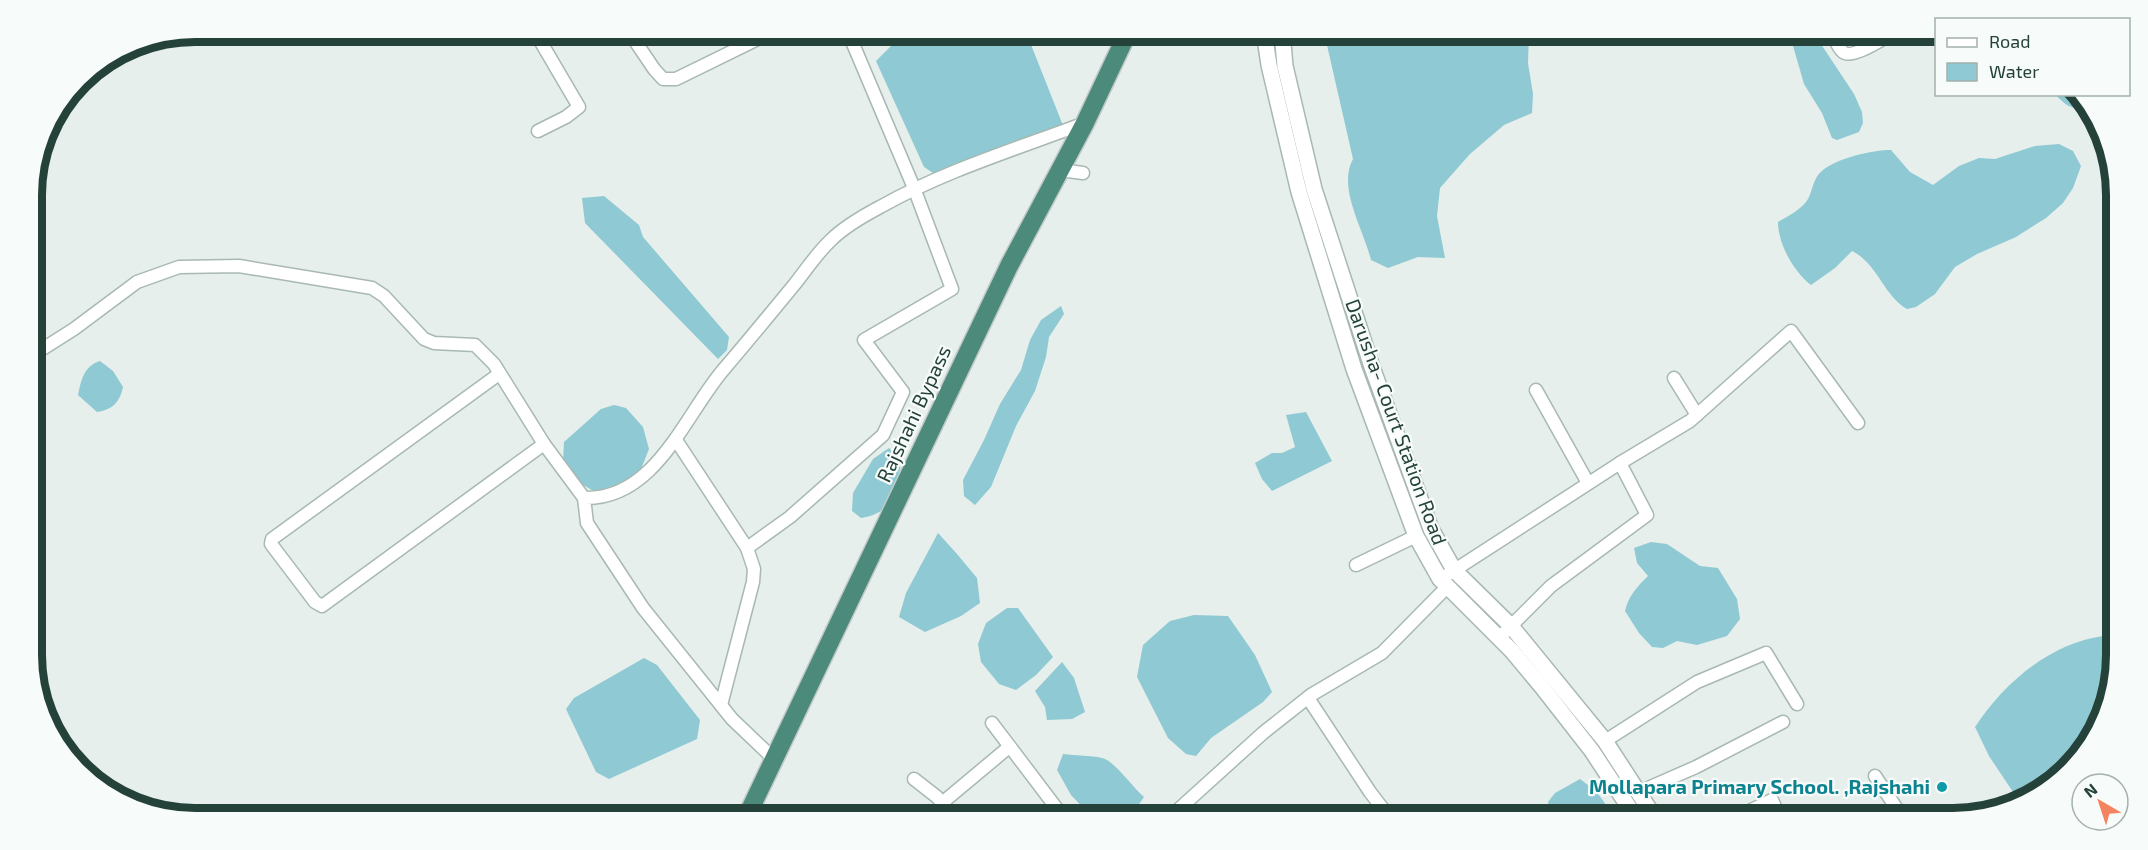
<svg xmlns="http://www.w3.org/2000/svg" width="2148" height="850" font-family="'Exo 2',sans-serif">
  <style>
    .water { fill: #8ec9d4 }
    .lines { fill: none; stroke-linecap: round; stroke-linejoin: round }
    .minor-casing { stroke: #a8b8b2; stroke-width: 15 }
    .tertiary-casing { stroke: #a8b8b2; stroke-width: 18 }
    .trunk-casing { stroke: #c2cac8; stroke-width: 21 }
    .minor { stroke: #fff; stroke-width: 12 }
    .tertiary { stroke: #fff; stroke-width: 15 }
    .trunk { stroke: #4c8a7c; stroke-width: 18 }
    .culture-dot { fill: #0f9aa8; stroke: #f7fbf9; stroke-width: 2 }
    .labels { text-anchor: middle; stroke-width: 4.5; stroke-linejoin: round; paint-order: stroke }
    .street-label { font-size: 20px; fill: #24423a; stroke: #f7fbf9 }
    .culture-label { font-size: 20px; font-weight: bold; fill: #0d838f; stroke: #f7fbf9; text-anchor: end }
    .rim { fill: none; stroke: #24423a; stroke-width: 8 }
  </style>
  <rect width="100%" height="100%" fill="#e6efeb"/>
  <g class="water">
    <path d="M 919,32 L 1026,32 L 1064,128 L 939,177 L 924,167 L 876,61 L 897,40 Z"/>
    <path d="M 1324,32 L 1529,32 L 1528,63 L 1533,94 L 1532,113 L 1504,125 L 1470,154 L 1440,188 L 1437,216 L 1445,258 L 1418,257 L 1388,268 L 1371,260 C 1364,230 1337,188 1353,159 Z"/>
    <path d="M 1587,32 L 1642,32 L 1620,46 Z"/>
    <path d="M 1789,32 L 1813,32 L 1854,94 L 1862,112 L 1863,123 L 1859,132 L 1837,140 L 1832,138 L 1822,113 L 1804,84 Z"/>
    <path d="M 1843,32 L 1885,32 L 1851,44 Z"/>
    <path d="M 2056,95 L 2079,95 L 2085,107 C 2072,111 2064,104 2056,95 Z"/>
    <path d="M 2059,144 L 2073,151 L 2081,166 L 2073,188 L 2063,203 L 2046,218 L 2016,237 L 1977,254 L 1955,267 L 1935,294 L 1916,307 L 1907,309 C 1883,295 1878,264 1852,251 L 1835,268 L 1811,285 C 1794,272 1778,244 1778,222 C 1788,216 1801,210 1808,199 C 1813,190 1813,177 1823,170 C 1838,158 1872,150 1891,150 L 1910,172 L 1933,185 L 1959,166 L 1979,158 L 1995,159 L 2035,146 Z"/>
    <path d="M 604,196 L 639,225 L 643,237 L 729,337 L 727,350 L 718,359 L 585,223 L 582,198 Z"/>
    <path d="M 1061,306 L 1064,314 L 1049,337 L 1046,357 L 1035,391 L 1016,426 L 991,487 L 975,505 L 964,496 L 963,480 L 984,440 L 1000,404 L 1021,370 L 1030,340 L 1041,320 Z"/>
    <path d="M 100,361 L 113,371 L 123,387 C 120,402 112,410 97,412 L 78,395 C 81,380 84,366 100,361 Z"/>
    <path d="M 614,405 L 626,408 L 643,427 L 649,449 L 639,474 L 612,492 L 597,493 L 578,482 L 563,461 L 564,442 L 601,409 Z"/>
    <path d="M 1306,412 L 1332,461 L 1272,491 L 1262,479 L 1255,463 L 1272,453 L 1282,453 L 1295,447 L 1286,415 Z"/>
    <path d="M 889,448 L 901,460 C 898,489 894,513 861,518 L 852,511 L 853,493 L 873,459 Z"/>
    <path d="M 938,533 L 957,554 L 977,578 L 980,603 L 961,616 L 925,632 L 899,617 L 906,593 Z"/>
    <path d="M 1651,542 L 1667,544 L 1700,566 L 1718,568 L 1737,599 L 1740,619 L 1727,636 L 1697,645 L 1677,641 L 1663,648 L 1652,647 L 1639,633 L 1625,611 C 1629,595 1637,587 1648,576 L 1637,563 L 1634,548 Z"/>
    <path d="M 1007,608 L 1018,608 L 1053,657 L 1036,675 L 1016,690 L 999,684 L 981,662 L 978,644 L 986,623 Z"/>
    <path d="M 1194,615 L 1228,616 L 1255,655 L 1272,692 L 1263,702 L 1211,738 L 1196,756 L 1186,754 L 1168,738 L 1137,677 L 1143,645 L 1170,621 Z"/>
    <path d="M 2103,636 L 2116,660 L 2108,708 L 2052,785 L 2017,798 L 1989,756 L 1975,727 C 2003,684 2050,643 2103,636 Z"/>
    <path d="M 644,658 L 657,665 L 700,720 L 697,739 L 609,779 L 596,772 L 566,709 L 574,698 Z"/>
    <path d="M 1062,662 L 1074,678 L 1085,712 L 1072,719 L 1047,720 L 1045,707 L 1035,691 Z"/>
    <path d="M 1063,754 C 1076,756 1090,755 1102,758 C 1114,760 1133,788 1144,797 C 1128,821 1119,818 1093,818 L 1071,795 L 1057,770 Z"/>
    <path d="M 1580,779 L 1597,792 L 1615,818 L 1552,818 L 1548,802 L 1555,793 Z"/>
  </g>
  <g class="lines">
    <defs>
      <g id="minor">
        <path d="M 535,32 L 579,107 L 566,117 L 538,131"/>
        <path d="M 629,32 L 654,69 L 663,79 L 676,79 L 772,32"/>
        <path d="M 1831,32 C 1834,37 1838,48 1843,52 C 1852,60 1885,37 1895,32"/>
        <path d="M 1060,170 L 1083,173"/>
        <path d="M 33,355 L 74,329 L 137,282 L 179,267 L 239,266 L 372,288 L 384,296 L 424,339 L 434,343 L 475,345 L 494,364 L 544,444 L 584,498"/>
        <path d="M 499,374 L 272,539 L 271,544 L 315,602 L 322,606 L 544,444"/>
        <path d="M 1674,378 L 1697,415"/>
        <path d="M 1536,390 L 1588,483"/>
        <path d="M 676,440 L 747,548 L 754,569 L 753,582 L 721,705"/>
        <path d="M 747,548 L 790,517 L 883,435 L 903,392 L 864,340 L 952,289 L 914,188 L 848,32"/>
        <path d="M 1356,565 L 1416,536"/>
        <path d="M 1447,575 L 1620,463"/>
        <path d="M 1499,638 L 1551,586 L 1647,515 L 1620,463 L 1690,421 L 1791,331 L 1858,423"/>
        <path d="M 1308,698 L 1370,792 L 1390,818"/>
        <path d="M 992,723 L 1064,818"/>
        <path d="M 1605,741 L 1697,682 L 1766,653 L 1797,704"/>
        <path d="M 775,760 L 732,719 L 643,608 L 587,523 L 584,498 C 656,500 685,414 724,369 C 748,341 771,313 794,285 C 806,270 817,253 831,240 C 845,226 863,216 880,207 C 944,171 1016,149 1085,123"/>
        <path d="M 1875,776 L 1903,818"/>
        <path d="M 914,779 L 937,797 L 955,818"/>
        <path d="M 1639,792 L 1696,767 L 1783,722"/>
        <path d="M 942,803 L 1009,747"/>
        <path d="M 1968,816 L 1976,810 L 1984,810"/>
        <path d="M 1169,818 L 1263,733 L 1311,695 L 1382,653 L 1447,587"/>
        <path d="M 1735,818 L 1772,800 L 1780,818"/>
      </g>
      <g id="tertiary">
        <path d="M 1264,32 L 1269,65 L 1299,192 L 1354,369 L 1416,536 L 1440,579 L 1512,651 L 1542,687 L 1592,751 L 1636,818"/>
        <path d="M 1282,32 L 1285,66 L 1314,189 L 1372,367 L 1431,529 L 1454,570 L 1511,626 L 1605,741 L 1655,818"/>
      </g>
      <path id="trunk" d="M 746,818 L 1009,266 L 1085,123 L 1128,32"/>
    </defs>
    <use href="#minor" class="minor-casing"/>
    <use href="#tertiary" class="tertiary-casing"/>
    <use href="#trunk" class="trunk-casing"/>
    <use href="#minor" class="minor"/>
    <use href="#tertiary" class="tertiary"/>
    <use href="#trunk" class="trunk"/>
  </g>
  <circle class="culture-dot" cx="1942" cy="787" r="6"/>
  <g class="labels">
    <g class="street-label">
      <text transform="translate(914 414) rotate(-65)" y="7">Rajshahi Bypass</text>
      <text transform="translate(1396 422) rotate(70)" y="7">Darusha- Court Station Road</text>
    </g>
    <g class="culture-label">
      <text x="1930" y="794">Mollapara Primary School. ,Rajshahi</text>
    </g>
  </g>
  <path d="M0 0H2148V850H0ZM195 42H1953A153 153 0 0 1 2106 195V655A153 153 0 0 1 1953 808H195A153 153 0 0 1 42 655V195A153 153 0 0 1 195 42Z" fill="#f7fbf9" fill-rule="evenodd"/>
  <path class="rim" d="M195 42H1953A153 153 0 0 1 2106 195V655A153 153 0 0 1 1953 808H195A153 153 0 0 1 42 655V195A153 153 0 0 1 195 42Z"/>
  <rect x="1935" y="18" width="195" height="78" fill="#f7fbf9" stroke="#a3b1ad" stroke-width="1.5"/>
  <rect x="1947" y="38" width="30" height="9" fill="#ffffff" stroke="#a3b1ad" stroke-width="1.5"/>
  <text x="1989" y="48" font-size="18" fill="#24423a">Road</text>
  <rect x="1947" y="63" width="30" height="18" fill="#8ec9d4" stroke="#a3b1ad" stroke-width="1.5"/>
  <text x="1989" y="78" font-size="18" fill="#24423a">Water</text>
  <g transform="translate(2100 802) rotate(321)"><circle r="28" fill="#f7fbf9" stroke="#a3b1ad" stroke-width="1.5"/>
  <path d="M0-4.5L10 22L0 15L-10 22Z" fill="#f4845f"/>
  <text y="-9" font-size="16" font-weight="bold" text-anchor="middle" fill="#24423a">N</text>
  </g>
</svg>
